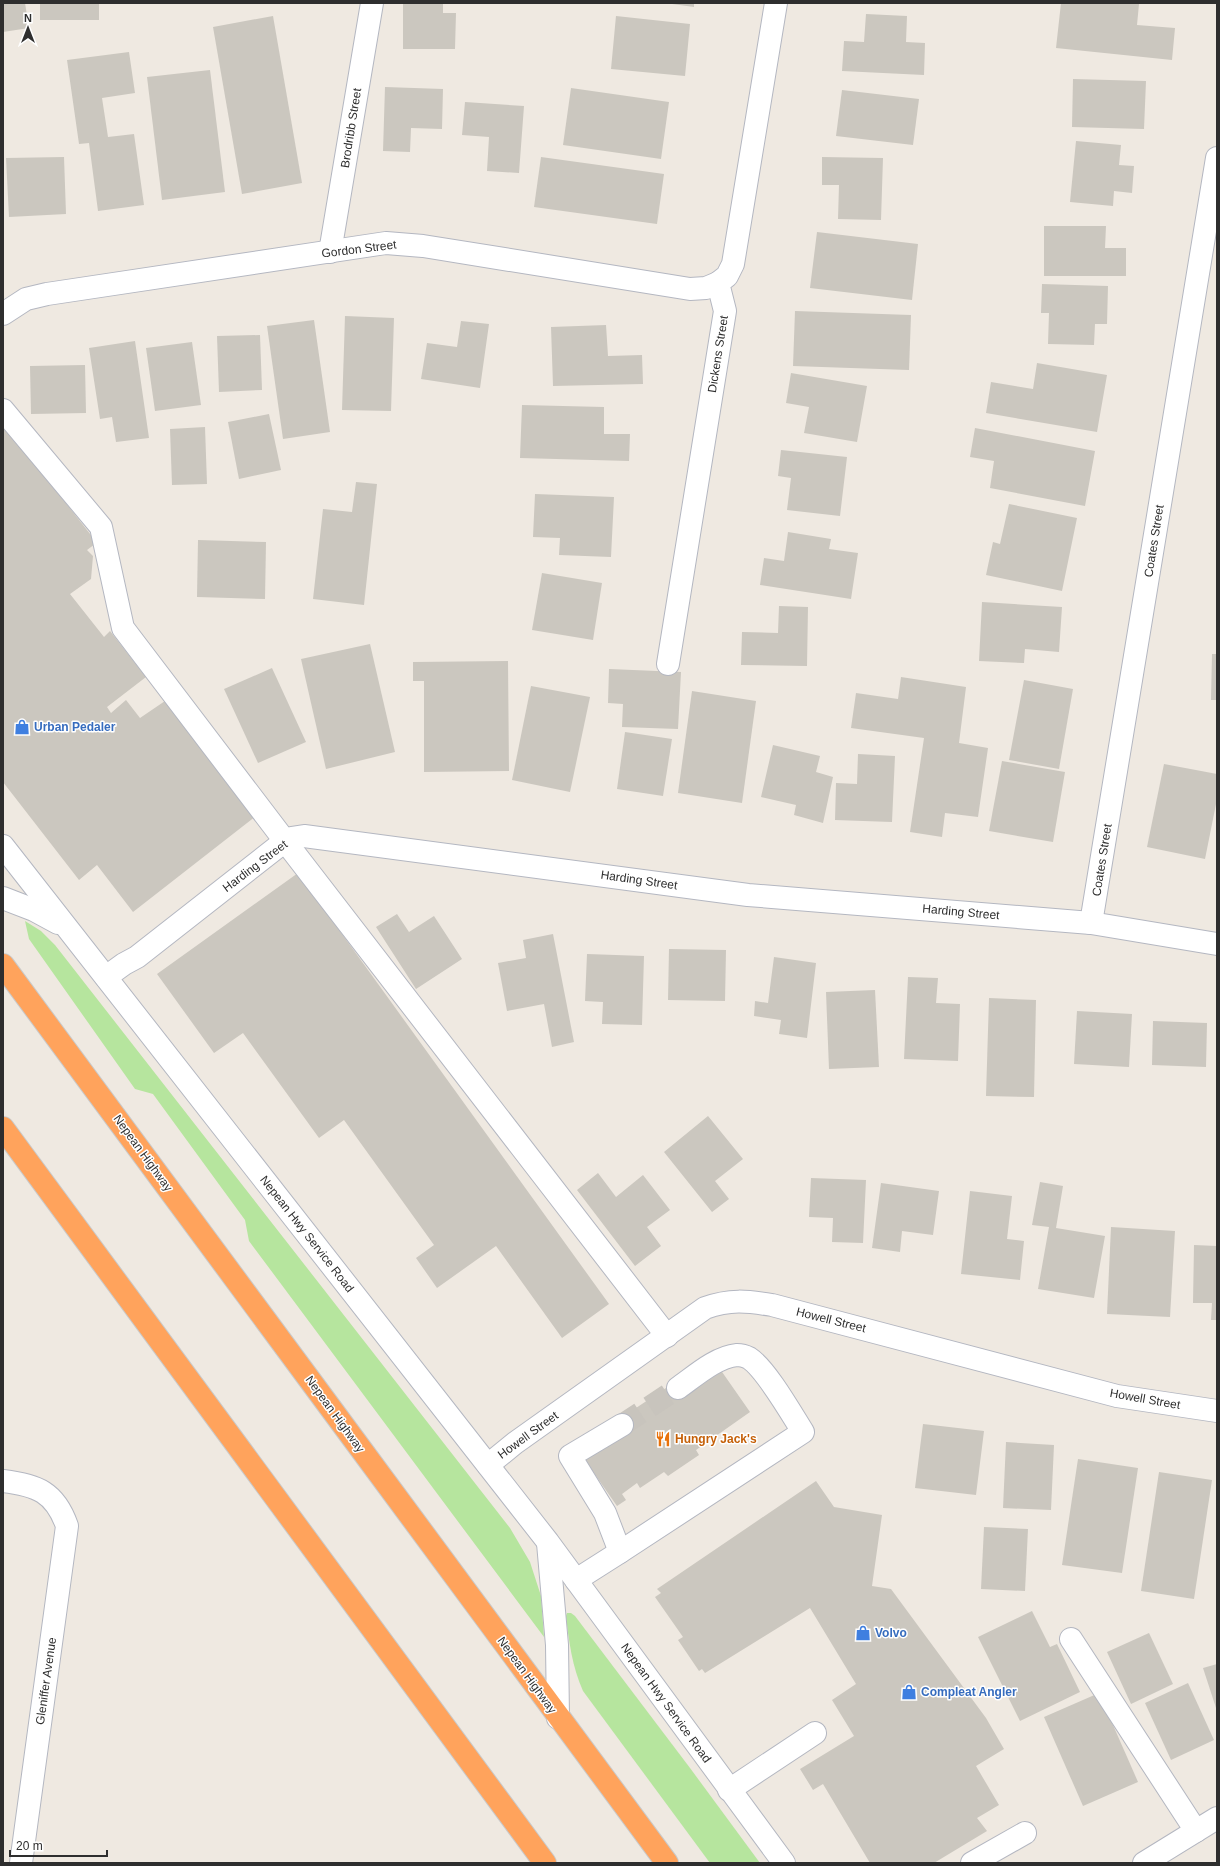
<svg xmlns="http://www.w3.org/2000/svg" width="1220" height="1866" font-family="Arial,sans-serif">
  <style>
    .green { fill: #b6e59e }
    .building { fill: #cbc7bf }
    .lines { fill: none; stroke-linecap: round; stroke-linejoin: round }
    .minor-tunnel { stroke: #c8c4bd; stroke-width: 22; stroke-dasharray: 22 11; stroke-linecap: butt }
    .minor-casing { stroke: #b4b7c1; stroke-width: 24 }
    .highway-casing { stroke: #c9c9c9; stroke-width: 24 }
    .minor { stroke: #fff; stroke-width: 22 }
    .highway { stroke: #ffa35c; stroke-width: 22 }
    .labels { text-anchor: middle; stroke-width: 3; stroke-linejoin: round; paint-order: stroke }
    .street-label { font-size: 12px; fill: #2e2e2e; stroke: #fff }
    .shop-label { font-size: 12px; font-weight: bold; fill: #366cbe; stroke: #fff; text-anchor: start }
    .food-label { font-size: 12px; font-weight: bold; fill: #c56008; stroke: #fff; text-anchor: start }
  </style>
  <rect width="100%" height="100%" fill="#efe9e1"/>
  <g class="green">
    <path d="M 25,921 L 41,931 L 55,945 L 510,1528 L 530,1562 L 541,1596 L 544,1637 L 249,1241 L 245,1220 L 153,1094 L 135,1089 L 29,939 Z"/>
    <path d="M 567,1613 L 571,1613 L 575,1616 L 690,1768 L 760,1863 L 710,1863 L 583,1691 C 572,1666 569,1642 566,1616 Z"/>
  </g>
  <g class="building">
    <path d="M 3,3 L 25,3 L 29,28 L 3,32 Z"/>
    <rect x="40" y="3" width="59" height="17"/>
    <path d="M 403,3 L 443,3 L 443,13 L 456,13 L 455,49 L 403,49 Z"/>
    <path d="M 665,3 L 694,3 L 694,7 Z"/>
    <path d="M 1061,3 L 1139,4 L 1137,25 L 1175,28 L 1172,60 L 1056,48 Z"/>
    <path d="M 866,14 L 907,16 L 906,42 L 925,43 L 924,75 L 842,71 L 844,41 L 864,42 Z"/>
    <path d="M 273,16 L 302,183 L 242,194 L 213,27 Z"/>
    <path d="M 616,16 L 690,24 L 685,76 L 611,69 Z"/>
    <path d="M 129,52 L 135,93 L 102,98 L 108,137 L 134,134 L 144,205 L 98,211 L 89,143 L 79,144 L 67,60 Z"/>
    <path d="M 210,70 L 225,192 L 162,200 L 147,77 Z"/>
    <path d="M 1073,79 L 1146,81 L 1144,129 L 1072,127 Z"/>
    <path d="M 385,87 L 443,89 L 442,129 L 411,128 L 410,152 L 383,151 Z"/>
    <path d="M 571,88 L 669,102 L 661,159 L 563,145 Z"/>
    <path d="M 842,90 L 919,99 L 913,145 L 836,136 Z"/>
    <path d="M 465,102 L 524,106 L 519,173 L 487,171 L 489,137 L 462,135 Z"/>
    <path d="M 1076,141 L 1121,145 L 1119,165 L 1134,166 L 1132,193 L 1114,191 L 1113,206 L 1070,202 Z"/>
    <path d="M 64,157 L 66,214 L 9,217 L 6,158 Z"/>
    <path d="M 541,157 L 664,174 L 657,224 L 534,207 Z"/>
    <path d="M 822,157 L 883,158 L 881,220 L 838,219 L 839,185 L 822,185 Z"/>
    <path d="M 1044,226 L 1106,226 L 1105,248 L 1126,248 L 1126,276 L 1044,276 Z"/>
    <path d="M 817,232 L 918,244 L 912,300 L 810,288 Z"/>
    <path d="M 1042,284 L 1108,286 L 1107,324 L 1095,324 L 1094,345 L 1048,344 L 1049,313 L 1041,313 Z"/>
    <path d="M 795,311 L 911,315 L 909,370 L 793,366 Z"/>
    <path d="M 345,316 L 394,318 L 391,411 L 342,410 Z"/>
    <path d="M 314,320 L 330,432 L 283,439 L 267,326 Z"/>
    <path d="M 461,321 L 489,324 L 480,388 L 421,379 L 427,343 L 457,347 Z"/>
    <path d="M 606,325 L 608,356 L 642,355 L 643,384 L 553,386 L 551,327 Z"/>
    <path d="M 260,335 L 262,390 L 219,392 L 217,336 Z"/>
    <path d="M 135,341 L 149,438 L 116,442 L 112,417 L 100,419 L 89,348 Z"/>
    <path d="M 192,342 L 201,405 L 155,411 L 146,348 Z"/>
    <path d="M 1037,363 L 1107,375 L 1097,432 L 986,413 L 991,382 L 1033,389 Z"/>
    <path d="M 85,365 L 86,413 L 31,414 L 30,366 Z"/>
    <path d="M 791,373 L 867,386 L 857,442 L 804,433 L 809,407 L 786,403 Z"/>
    <path d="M 522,405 L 604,407 L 604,434 L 630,434 L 629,461 L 520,458 Z"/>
    <path d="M 269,414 L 281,470 L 239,479 L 228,422 Z"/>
    <path d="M 3,423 L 94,539 L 95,544 L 87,550 L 93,556 L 91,579 L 70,594 L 104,637 L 110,631 L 146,677 L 107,707 L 111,713 L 126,700 L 140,718 L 165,701 L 256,816 L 133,912 L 97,865 L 79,880 L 3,782 Z"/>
    <path d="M 205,427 L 207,484 L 172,485 L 170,429 Z"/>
    <path d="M 975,428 L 1095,451 L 1085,506 L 990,488 L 994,461 L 970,457 Z"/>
    <path d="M 781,450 L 847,457 L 840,516 L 787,510 L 791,478 L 778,476 Z"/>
    <path d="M 356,482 L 377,484 L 364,605 L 313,599 L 323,509 L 352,512 Z"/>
    <path d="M 535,494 L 614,497 L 611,557 L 559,555 L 560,538 L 533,537 Z"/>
    <path d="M 1009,504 L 1077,518 L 1062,591 L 986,575 L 993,542 L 1000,544 Z"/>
    <path d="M 788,532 L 831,539 L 829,549 L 858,553 L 851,599 L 760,585 L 764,558 L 784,561 Z"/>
    <path d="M 198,540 L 266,542 L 265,599 L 197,597 Z"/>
    <path d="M 542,573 L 602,583 L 593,640 L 532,630 Z"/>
    <path d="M 982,602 L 1062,607 L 1059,652 L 1025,649 L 1024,663 L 979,661 Z"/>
    <path d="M 779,606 L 808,607 L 807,666 L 741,665 L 742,632 L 778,633 Z"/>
    <path d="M 370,644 L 395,752 L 326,769 L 301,659 Z"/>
    <path d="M 1212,654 L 1217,654 L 1217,700 L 1211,700 Z"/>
    <path d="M 508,661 L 509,771 L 424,772 L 424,681 L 413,681 L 413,662 Z"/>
    <path d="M 272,668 L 306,742 L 258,763 L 224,689 Z"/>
    <path d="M 609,669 L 681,672 L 678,729 L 622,727 L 623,704 L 608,703 Z"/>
    <path d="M 901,677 L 966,687 L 959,743 L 988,748 L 978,817 L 945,813 L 942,837 L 910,832 L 924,738 L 851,728 L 856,693 L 898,699 Z"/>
    <path d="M 1024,680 L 1073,689 L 1059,769 L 1009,760 Z"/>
    <path d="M 531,686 L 590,697 L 570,792 L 512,780 Z"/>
    <path d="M 692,691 L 756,701 L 742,803 L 678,793 Z"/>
    <path d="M 625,732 L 672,739 L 663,796 L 617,789 Z"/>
    <path d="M 773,745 L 820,756 L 816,772 L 833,777 L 823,823 L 794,815 L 796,805 L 761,797 Z"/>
    <path d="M 858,754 L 895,756 L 892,822 L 835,820 L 836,783 L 857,784 Z"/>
    <path d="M 1002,761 L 1065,772 L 1053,842 L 989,831 Z"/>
    <path d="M 1164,764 L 1217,774 L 1217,799 L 1205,859 L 1147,847 Z"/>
    <path d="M 298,873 L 609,1304 L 562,1338 L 496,1246 L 437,1288 L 416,1258 L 434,1245 L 344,1120 L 319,1138 L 243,1033 L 214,1053 L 157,974 Z"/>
    <path d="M 397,914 L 409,932 L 434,916 L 462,959 L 416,989 L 376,927 Z"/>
    <path d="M 553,934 L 574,1042 L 552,1047 L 544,1004 L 507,1011 L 498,963 L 526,958 L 523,940 Z"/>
    <path d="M 669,949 L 726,950 L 725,1001 L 668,1000 Z"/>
    <path d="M 587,954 L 644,956 L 642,1025 L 602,1024 L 603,1002 L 585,1001 Z"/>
    <path d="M 774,957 L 816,963 L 807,1038 L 779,1034 L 781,1020 L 754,1016 L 755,1001 L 768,1003 Z"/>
    <path d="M 908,977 L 938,978 L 936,1003 L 960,1004 L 958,1061 L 904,1059 Z"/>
    <path d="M 875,990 L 879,1067 L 829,1069 L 826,992 Z"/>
    <path d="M 989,998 L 1036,1000 L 1034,1097 L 986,1096 Z"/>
    <path d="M 1077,1011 L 1132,1014 L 1129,1067 L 1074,1064 Z"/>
    <path d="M 1153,1021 L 1207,1023 L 1206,1067 L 1152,1065 Z"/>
    <path d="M 708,1116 L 743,1159 L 715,1181 L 729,1199 L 712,1212 L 664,1152 Z"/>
    <path d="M 598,1173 L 616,1197 L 643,1175 L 670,1210 L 647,1227 L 661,1246 L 635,1266 L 577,1190 Z"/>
    <path d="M 811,1178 L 866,1180 L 863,1243 L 832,1242 L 833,1218 L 809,1217 Z"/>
    <path d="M 1040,1182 L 1063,1186 L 1056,1228 L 1105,1236 L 1094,1298 L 1038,1289 L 1049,1227 L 1032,1225 Z"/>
    <path d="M 881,1183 L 939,1191 L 933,1235 L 902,1231 L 900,1252 L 872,1248 Z"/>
    <path d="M 970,1191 L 1012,1196 L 1007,1239 L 1024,1241 L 1020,1280 L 961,1274 Z"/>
    <path d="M 1111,1227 L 1175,1231 L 1170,1317 L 1107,1314 Z"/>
    <path d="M 1194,1245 L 1217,1246 L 1217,1320 L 1211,1320 L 1212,1303 L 1193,1303 Z"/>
    <path d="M 720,1369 L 750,1412 L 696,1450 L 699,1455 L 668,1476 L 664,1472 L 640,1488 L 637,1483 L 622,1494 L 626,1500 L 617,1506 L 582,1456 L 618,1420 L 675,1382 Z"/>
    <path d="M 923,1424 L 984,1431 L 976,1495 L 915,1488 Z"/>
    <path d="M 1006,1442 L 1054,1445 L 1051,1510 L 1003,1508 Z"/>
    <path d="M 1078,1459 L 1138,1468 L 1122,1573 L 1062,1565 Z"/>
    <path d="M 1159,1472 L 1212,1480 L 1194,1599 L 1141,1591 Z"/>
    <path d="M 816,1481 L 834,1507 L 882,1515 L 872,1586 L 891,1589 L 986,1718 L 1004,1749 L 976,1766 L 999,1805 L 977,1818 L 987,1831 L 934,1863 L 870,1863 L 823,1784 L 813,1790 L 800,1769 L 854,1736 L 832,1700 L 856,1684 L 810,1608 L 705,1673 L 702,1669 L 699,1671 L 678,1640 L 683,1637 L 655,1597 L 661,1593 L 657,1589 Z"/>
    <path d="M 984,1527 L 1028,1529 L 1025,1591 L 981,1589 Z"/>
    <path d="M 1032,1611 L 1050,1647 L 1057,1644 L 1080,1692 L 1020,1721 L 978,1637 Z"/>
    <path d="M 1149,1633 L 1173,1684 L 1131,1704 L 1107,1652 Z"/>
    <path d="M 1217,1664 L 1217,1711 L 1203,1668 Z"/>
    <path d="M 1188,1683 L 1214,1740 L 1171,1760 L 1145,1703 Z"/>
    <path d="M 1099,1693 L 1138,1782 L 1083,1806 L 1044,1717 Z"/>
  </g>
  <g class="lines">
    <path class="minor-tunnel" d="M 622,1425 L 678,1388"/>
    <defs>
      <g id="minor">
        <path d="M 330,252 L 372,3"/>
        <path d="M 3,314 L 26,299 L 47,294 L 386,243 L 423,246 L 690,289 L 706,288 L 718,283"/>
        <path d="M 3,410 L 101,527 L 123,628 L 285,841 L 667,1336"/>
        <path d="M 668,664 L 725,311 L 718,283 L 727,276 L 733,264 L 776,3"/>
        <path d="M 3,846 L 548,1542 L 784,1863"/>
        <path d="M 3,898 L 34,910 L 58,923"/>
        <path d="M 1091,923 L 1217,158"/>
        <path d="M 106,977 L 124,964 L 137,957 L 285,841 L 291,838 L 304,836 L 748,895 L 1091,923 L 1217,944"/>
        <path d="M 488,1465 L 515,1443 L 705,1308 C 730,1299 747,1301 772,1305 L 1117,1396 L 1217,1411"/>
        <path d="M 3,1481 C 37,1485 55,1492 67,1526 L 21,1863"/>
        <path d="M 548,1543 L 557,1645 L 558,1718"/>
        <path d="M 620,1552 L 605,1513 L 570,1456 L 622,1425"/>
        <path d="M 576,1580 L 620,1552 L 803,1432 C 791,1413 766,1369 749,1358 C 745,1356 741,1355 737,1355 C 716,1357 695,1376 678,1388"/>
        <path d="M 1071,1639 L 1196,1831"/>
        <path d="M 729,1790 L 815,1733"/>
        <path d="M 972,1863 L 1025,1833"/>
        <path d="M 1144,1863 L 1217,1818"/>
      </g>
      <g id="highway">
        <path d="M 3,965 C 226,1263 444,1565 667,1863"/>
        <path d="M 3,1128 L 545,1863"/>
      </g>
    </defs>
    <use href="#minor" class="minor-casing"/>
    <use href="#highway" class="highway-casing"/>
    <use href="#minor" class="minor"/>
    <use href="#highway" class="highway"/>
  </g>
  <defs>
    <symbol id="shop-bare" viewBox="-9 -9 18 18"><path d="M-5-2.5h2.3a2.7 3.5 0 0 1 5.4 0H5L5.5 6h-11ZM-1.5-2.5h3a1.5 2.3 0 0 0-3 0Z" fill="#3f7fe0" stroke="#fff" stroke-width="2.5" paint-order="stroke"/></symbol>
    <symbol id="restaurant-bare" viewBox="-9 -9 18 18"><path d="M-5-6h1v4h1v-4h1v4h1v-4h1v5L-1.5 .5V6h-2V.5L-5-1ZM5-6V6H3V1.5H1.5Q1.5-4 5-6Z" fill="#e8710a" stroke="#fff" stroke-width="2.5" paint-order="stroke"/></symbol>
  </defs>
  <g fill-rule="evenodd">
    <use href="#shop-bare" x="11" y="716" width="22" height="22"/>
    <use href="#restaurant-bare" x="652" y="1428" width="22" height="22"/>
    <use href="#shop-bare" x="852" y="1622" width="22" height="22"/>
    <use href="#shop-bare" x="898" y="1681" width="22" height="22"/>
  </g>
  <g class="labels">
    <g class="street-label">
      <text transform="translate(351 128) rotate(-81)" y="4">Brodribb Street</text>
      <text transform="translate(359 249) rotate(-7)" y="4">Gordon Street</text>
      <text transform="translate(718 354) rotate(-81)" y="4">Dickens Street</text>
      <text transform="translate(1154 541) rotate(-81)" y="4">Coates Street</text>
      <text transform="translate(1102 860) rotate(-81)" y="4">Coates Street</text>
      <text transform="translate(255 866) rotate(-37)" y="4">Harding Street</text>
      <text transform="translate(639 880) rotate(8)" y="4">Harding Street</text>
      <text transform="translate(961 912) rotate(5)" y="4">Harding Street</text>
      <text transform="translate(143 1153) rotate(54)" y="4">Nepean Highway</text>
      <text transform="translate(307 1234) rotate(52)" y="4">Nepean Hwy Service Road</text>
      <text transform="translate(831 1320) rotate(14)" y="4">Howell Street</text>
      <text transform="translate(1145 1399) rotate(10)" y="4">Howell Street</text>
      <text transform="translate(335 1414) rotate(54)" y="4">Nepean Highway</text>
      <text transform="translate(528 1435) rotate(-36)" y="4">Howell Street</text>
      <text transform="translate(527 1675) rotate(54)" y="4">Nepean Highway</text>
      <text transform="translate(46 1681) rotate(-82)" y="4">Gleniffer Avenue</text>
      <text transform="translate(666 1703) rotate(54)" y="4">Nepean Hwy Service Road</text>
    </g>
    <g class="shop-label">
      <text x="34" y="731">Urban Pedaler</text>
      <text x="875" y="1637">Volvo</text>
      <text x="921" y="1696">Compleat Angler</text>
    </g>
    <g class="food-label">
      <text x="675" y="1443">Hungry Jack's</text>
    </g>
  </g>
  <rect width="1220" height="1866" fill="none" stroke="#2e2e2e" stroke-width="8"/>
  <g transform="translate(28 28)" stroke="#ffffff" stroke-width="3" paint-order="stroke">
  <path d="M0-3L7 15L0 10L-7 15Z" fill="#2e2e2e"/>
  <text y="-6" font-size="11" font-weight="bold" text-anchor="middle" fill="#2e2e2e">N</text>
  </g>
  <path d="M10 1850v6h97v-6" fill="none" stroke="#2e2e2e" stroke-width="2"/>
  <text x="16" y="1850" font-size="12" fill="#2e2e2e" stroke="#ffffff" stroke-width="3" paint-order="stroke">20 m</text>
</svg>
